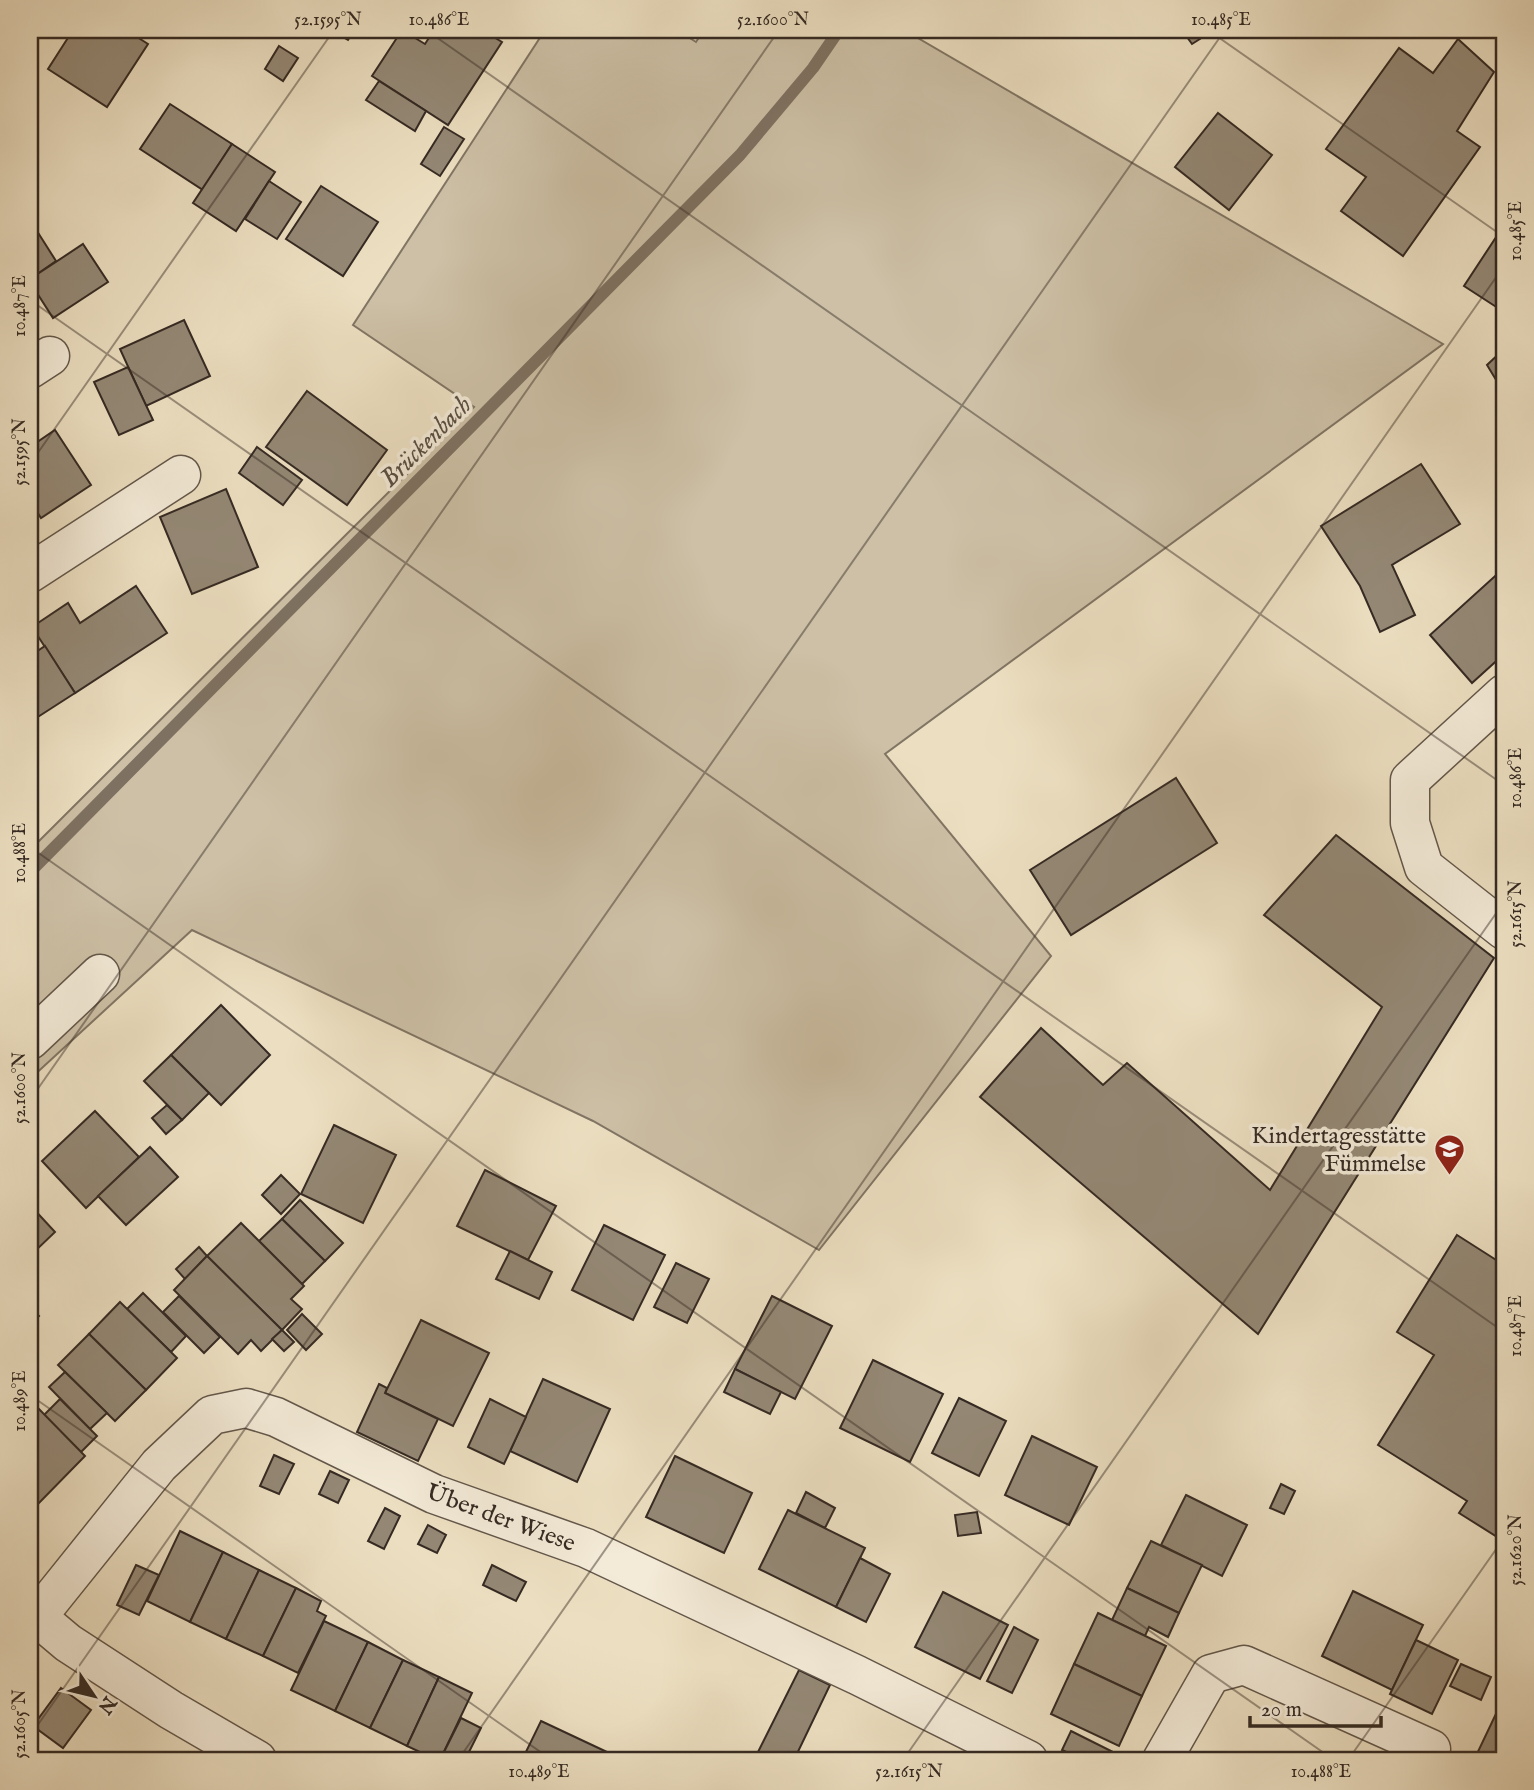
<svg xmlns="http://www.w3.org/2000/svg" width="1534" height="1790" font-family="'IM FELL English',serif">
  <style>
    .green { fill: #cdc0a6; stroke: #817564; stroke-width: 2 }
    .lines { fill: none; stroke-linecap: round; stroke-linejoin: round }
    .stream { stroke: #7e7161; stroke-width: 12 }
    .building { fill: #948875; stroke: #352a23; stroke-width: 2 }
    .street-casing { stroke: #63574a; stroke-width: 41 }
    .street { stroke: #f3ead7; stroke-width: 38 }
    .ticks { fill: none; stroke: #352a23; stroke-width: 2; stroke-opacity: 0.45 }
    .labels { text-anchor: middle; stroke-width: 7; stroke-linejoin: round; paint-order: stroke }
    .poi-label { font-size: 24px; fill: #352a23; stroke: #f3ead7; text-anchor: end }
    .street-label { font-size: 24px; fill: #352a23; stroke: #f3ead7 }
    .water-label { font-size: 26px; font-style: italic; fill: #594e42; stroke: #f3ead7 }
    .neatline { fill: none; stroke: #352a23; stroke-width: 2.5 }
    .ticks-label { font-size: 18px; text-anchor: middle; fill: #352a23 }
  </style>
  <rect width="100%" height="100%" fill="#ecdfc1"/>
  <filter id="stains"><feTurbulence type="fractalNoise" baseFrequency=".00286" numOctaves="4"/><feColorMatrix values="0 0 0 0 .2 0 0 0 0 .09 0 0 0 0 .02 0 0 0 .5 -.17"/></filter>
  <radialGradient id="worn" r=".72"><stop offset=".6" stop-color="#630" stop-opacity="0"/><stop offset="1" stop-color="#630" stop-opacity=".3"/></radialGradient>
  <path class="green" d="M 545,30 L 677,30 L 696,42 L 704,30 L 904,30 L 1443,344 L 885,754 L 1051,956 L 819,1250 L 593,1121 L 192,930 L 30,1079 L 30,850 L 474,407 L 353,325 Z"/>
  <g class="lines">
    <path class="stream" d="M 30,872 L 740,155 L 813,68 L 839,30"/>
  </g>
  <g class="building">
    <path d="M 73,30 L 126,30 L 148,44 L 107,107 L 48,69 Z"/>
    <path d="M 331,30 L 354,30 L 348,40 Z"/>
    <path d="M 402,30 L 425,44 L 434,30 L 482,30 L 502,42 L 448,125 L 372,76 Z"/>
    <path d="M 1182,30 L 1214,30 L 1192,44 Z"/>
    <path d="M 1458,39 L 1494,72 L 1457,131 L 1480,147 L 1403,256 L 1341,211 L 1366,177 L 1326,149 L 1399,48 L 1433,73 Z"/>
    <path d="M 279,46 L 298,58 L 283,81 L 265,69 Z"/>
    <path d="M 379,81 L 426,111 L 415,131 L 366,100 Z"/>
    <path d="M 170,104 L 232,144 L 203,190 L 140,149 Z"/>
    <path d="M 1218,113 L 1272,155 L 1229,210 L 1175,167 Z"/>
    <path d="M 444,127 L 464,139 L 440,176 L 421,164 Z"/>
    <path d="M 232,144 L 275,172 L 236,231 L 193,203 Z"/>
    <path d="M 269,181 L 301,202 L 277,239 L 245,219 Z"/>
    <path d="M 321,186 L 378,222 L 343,276 L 286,239 Z"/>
    <path d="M 30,220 L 56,261 L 30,279 Z"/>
    <path d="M 1504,225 L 1504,312 L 1464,286 Z"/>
    <path d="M 83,244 L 108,282 L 53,318 L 30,282 L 30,279 Z"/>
    <path d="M 184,320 L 210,376 L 146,406 L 120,349 Z"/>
    <path d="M 1504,349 L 1504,393 L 1487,365 Z"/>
    <path d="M 128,367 L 153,420 L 119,435 L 94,382 Z"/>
    <path d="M 307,391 L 387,450 L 347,505 L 266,447 Z"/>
    <path d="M 55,430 L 91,485 L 41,518 L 30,501 L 30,447 Z"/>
    <path d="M 257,447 L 302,480 L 283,505 L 239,473 Z"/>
    <path d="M 1421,464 L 1460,524 L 1392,565 L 1415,615 L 1380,632 L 1360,586 L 1321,526 Z"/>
    <path d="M 226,489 L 258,567 L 192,594 L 160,517 Z"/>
    <path d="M 1504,568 L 1504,654 L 1472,683 L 1430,635 Z"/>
    <path d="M 136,586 L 167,633 L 75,693 L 32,627 L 68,603 L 80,623 Z"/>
    <path d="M 45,646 L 75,693 L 30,722 L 30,656 Z"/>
    <path d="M 1176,778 L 1217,843 L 1071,935 L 1030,870 Z"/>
    <path d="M 1336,835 L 1494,958 L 1258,1334 L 980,1097 L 1041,1028 L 1103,1085 L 1127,1063 L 1270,1190 L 1382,1007 L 1264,915 Z"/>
    <path d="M 221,1005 L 270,1055 L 221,1105 L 171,1055 Z"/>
    <path d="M 171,1055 L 209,1093 L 182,1120 L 144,1081 Z"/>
    <path d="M 167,1105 L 182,1120 L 166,1134 L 152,1118 Z"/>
    <path d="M 95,1111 L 139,1157 L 86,1208 L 42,1161 Z"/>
    <path d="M 334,1125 L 396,1155 L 363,1223 L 301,1194 Z"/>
    <path d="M 150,1147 L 178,1177 L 126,1225 L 98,1196 Z"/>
    <path d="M 485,1170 L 556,1206 L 528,1260 L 457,1226 Z"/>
    <path d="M 281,1175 L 300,1194 L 281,1214 L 262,1195 Z"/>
    <path d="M 300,1200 L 343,1243 L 325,1261 L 282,1219 Z"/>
    <path d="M 30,1205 L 55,1232 L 30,1256 Z"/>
    <path d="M 282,1219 L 325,1261 L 302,1284 L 259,1241 Z"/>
    <path d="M 241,1223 L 304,1286 L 291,1299 L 302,1309 L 282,1330 L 207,1256 Z"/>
    <path d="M 604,1225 L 665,1255 L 633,1320 L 572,1290 Z"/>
    <path d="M 1457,1235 L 1504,1265 L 1504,1536 L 1502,1540 L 1459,1513 L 1467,1501 L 1378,1445 L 1434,1355 L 1397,1332 Z"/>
    <path d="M 199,1247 L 207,1256 L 185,1279 L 176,1269 Z"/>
    <path d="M 510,1251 L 552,1272 L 539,1299 L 496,1279 Z"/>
    <path d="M 207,1256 L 282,1330 L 261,1351 L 251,1340 L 238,1354 L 174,1290 Z"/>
    <path d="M 676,1263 L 709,1279 L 687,1323 L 654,1307 Z"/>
    <path d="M 143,1293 L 186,1336 L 171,1352 L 127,1309 Z"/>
    <path d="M 179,1296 L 220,1337 L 204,1353 L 163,1312 Z"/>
    <path d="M 772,1296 L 832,1326 L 795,1399 L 735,1369 Z"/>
    <path d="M 120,1302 L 177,1358 L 146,1390 L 89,1334 Z"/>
    <path d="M 30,1307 L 39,1316 L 30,1325 Z"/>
    <path d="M 302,1314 L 322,1334 L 306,1350 L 287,1330 Z"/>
    <path d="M 421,1320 L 489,1353 L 453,1426 L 385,1393 Z"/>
    <path d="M 282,1330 L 294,1342 L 284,1351 L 272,1339 Z"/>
    <path d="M 89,1334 L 146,1390 L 115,1421 L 58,1365 Z"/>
    <path d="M 873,1360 L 943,1394 L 910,1462 L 840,1428 Z"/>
    <path d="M 735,1369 L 781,1392 L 770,1414 L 724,1392 Z"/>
    <path d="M 65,1372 L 107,1413 L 90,1429 L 49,1387 Z"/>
    <path d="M 543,1379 L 610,1409 L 577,1482 L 510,1451 Z"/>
    <path d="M 379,1384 L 387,1388 L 385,1393 L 438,1419 L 418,1461 L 357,1432 Z"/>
    <path d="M 959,1398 L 1006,1421 L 979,1476 L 932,1453 Z"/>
    <path d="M 60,1399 L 97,1436 L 81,1452 L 44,1415 Z"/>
    <path d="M 490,1399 L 526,1417 L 504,1464 L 468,1447 Z"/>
    <path d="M 36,1406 L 85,1456 L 34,1508 L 30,1504 L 30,1412 Z"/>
    <path d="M 1032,1436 L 1097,1467 L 1069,1525 L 1005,1495 Z"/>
    <path d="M 274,1455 L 294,1464 L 279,1494 L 260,1486 Z"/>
    <path d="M 675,1456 L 752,1493 L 724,1553 L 646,1517 Z"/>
    <path d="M 330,1471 L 349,1480 L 338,1503 L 319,1494 Z"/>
    <path d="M 1281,1484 L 1295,1491 L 1284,1514 L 1270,1508 Z"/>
    <path d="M 806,1492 L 835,1508 L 825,1528 L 796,1513 Z"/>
    <path d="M 1186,1495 L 1247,1525 L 1222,1576 L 1161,1545 Z"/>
    <path d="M 385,1508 L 400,1516 L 384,1549 L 368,1541 Z"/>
    <path d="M 788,1510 L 865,1548 L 836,1607 L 759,1569 Z"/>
    <path d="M 977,1512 L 981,1533 L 958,1536 L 955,1515 Z"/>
    <path d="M 428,1525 L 446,1535 L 437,1553 L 418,1544 Z"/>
    <path d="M 180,1531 L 223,1552 L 190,1622 L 147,1601 Z"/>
    <path d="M 1151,1541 L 1202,1565 L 1179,1613 L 1127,1588 Z"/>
    <path d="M 223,1552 L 259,1570 L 226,1639 L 190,1622 Z"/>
    <path d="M 860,1558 L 890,1574 L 866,1622 L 836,1607 Z"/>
    <path d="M 136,1565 L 159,1575 L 139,1615 L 117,1605 Z"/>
    <path d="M 492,1565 L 526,1582 L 516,1601 L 483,1585 Z"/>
    <path d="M 259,1570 L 296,1588 L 263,1656 L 226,1639 Z"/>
    <path d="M 296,1588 L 321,1601 L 317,1611 L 326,1616 L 298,1673 L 263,1656 Z"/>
    <path d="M 1127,1588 L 1179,1613 L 1168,1637 L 1149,1627 L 1145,1636 L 1112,1620 Z"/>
    <path d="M 1353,1591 L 1423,1625 L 1392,1690 L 1322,1656 Z"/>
    <path d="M 943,1592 L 1008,1625 L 980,1679 L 915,1647 Z"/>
    <path d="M 1098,1613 L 1166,1646 L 1142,1696 L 1074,1664 Z"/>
    <path d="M 324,1621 L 368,1642 L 335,1711 L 291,1690 Z"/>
    <path d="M 1014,1627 L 1038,1640 L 1012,1693 L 987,1681 Z"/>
    <path d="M 1416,1640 L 1458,1660 L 1432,1714 L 1390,1694 Z"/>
    <path d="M 368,1642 L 403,1660 L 370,1728 L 335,1711 Z"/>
    <path d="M 403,1660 L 439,1677 L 407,1746 L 370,1728 Z"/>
    <path d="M 1074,1664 L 1142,1696 L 1119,1746 L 1051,1714 Z"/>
    <path d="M 1461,1664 L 1491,1677 L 1481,1700 L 1450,1686 Z"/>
    <path d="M 799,1670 L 830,1685 L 794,1760 L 754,1760 Z"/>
    <path d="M 439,1677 L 472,1693 L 440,1760 L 437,1760 L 407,1746 Z"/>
    <path d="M 61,1688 L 91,1710 L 63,1748 L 33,1726 Z"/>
    <path d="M 1504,1697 L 1504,1760 L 1474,1760 Z"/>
    <path d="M 461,1718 L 481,1728 L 465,1760 L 440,1760 Z"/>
    <path d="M 541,1721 L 624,1760 L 522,1760 Z"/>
    <path d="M 1071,1731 L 1113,1752 L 1109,1760 L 1084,1760 L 1062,1750 Z"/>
  </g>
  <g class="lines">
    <defs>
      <g id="street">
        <path d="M 30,369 L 50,356"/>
        <path d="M 30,573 L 181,475"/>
        <path d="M 1504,694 L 1410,780 L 1410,823 L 1424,867 L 1504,930"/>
        <path d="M 30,1040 L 100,974"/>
        <path d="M 30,1611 L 68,1643 L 171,1710 L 257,1760"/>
        <path d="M 37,1617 L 159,1465 L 212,1415 L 246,1408 L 276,1417 L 434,1494 L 586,1548 L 857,1675 L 1028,1760"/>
        <path d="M 1162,1760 L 1211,1674 L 1244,1665 L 1431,1749"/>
      </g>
    </defs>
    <use href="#street" class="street-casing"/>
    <use href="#street" class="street"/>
  </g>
  <path class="ticks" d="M 426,30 L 1504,785M 1208,30 L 1504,237M 30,300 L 1504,1332M 30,464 L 334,30M 30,847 L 1334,1760M 30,1100 L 779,30M 30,1395 L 552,1760M 30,1736 L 1225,30M 458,1760 L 1504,266M 903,1760 L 1504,902M 1348,1760 L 1504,1538"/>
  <defs>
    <symbol id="school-pin" viewBox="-11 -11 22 30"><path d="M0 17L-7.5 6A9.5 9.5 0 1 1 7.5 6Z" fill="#8f2418" stroke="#f3ead7"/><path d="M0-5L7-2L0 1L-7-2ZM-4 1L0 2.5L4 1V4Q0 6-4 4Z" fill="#fff"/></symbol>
  </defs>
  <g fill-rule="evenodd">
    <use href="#school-pin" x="1432" y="1132" width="35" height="47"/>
  </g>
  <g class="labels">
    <g class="poi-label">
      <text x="1426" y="1143">Kindertagesstätte<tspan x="1426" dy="28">Fümmelse</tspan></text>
    </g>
    <g class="street-label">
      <text transform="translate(501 1517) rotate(20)" y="8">Über der Wiese</text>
    </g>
    <g class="water-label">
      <text transform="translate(425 441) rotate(-45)" y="9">Brückenbach</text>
    </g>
  </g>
  <rect width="1534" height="1790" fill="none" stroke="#ecdfc1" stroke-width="77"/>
  <g transform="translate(94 1696) rotate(125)" stroke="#f3ead7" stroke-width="5" paint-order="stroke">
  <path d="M0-5L12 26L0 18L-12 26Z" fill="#352a23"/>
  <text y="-10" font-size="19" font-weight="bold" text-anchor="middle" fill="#352a23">N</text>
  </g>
  <path d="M1250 1716v10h131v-10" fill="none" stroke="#352a23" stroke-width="3.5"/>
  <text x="1261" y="1716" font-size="21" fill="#352a23" stroke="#f3ead7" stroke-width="5" paint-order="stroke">20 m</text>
  <rect x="38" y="38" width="1458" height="1714" class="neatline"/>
  <g class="ticks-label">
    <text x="328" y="25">52.1595°N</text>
    <text x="439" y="25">10.486°E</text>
    <text x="773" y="25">52.1600°N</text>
    <text x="1221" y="25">10.485°E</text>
    <text transform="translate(1515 231) rotate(-90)" y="6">10.485°E</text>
    <text transform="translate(19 306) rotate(-90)" y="6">10.487°E</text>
    <text transform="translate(19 452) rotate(-90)" y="6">52.1595°N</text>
    <text transform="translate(1515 778) rotate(-90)" y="6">10.486°E</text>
    <text transform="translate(19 853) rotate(-90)" y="6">10.488°E</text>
    <text transform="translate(1515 914) rotate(-90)" y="6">52.1615°N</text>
    <text transform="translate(19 1088) rotate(-90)" y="6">52.1600°N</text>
    <text transform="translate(1515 1326) rotate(-90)" y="6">10.487°E</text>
    <text transform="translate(19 1401) rotate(-90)" y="6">10.489°E</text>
    <text transform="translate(1515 1550) rotate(-90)" y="6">52.1620°N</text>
    <text transform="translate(19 1724) rotate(-90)" y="6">52.1605°N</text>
    <text x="539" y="1777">10.489°E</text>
    <text x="909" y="1777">52.1615°N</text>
    <text x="1321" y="1777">10.488°E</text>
  </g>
  <rect width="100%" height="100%" filter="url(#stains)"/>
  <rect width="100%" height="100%" fill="url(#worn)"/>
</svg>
